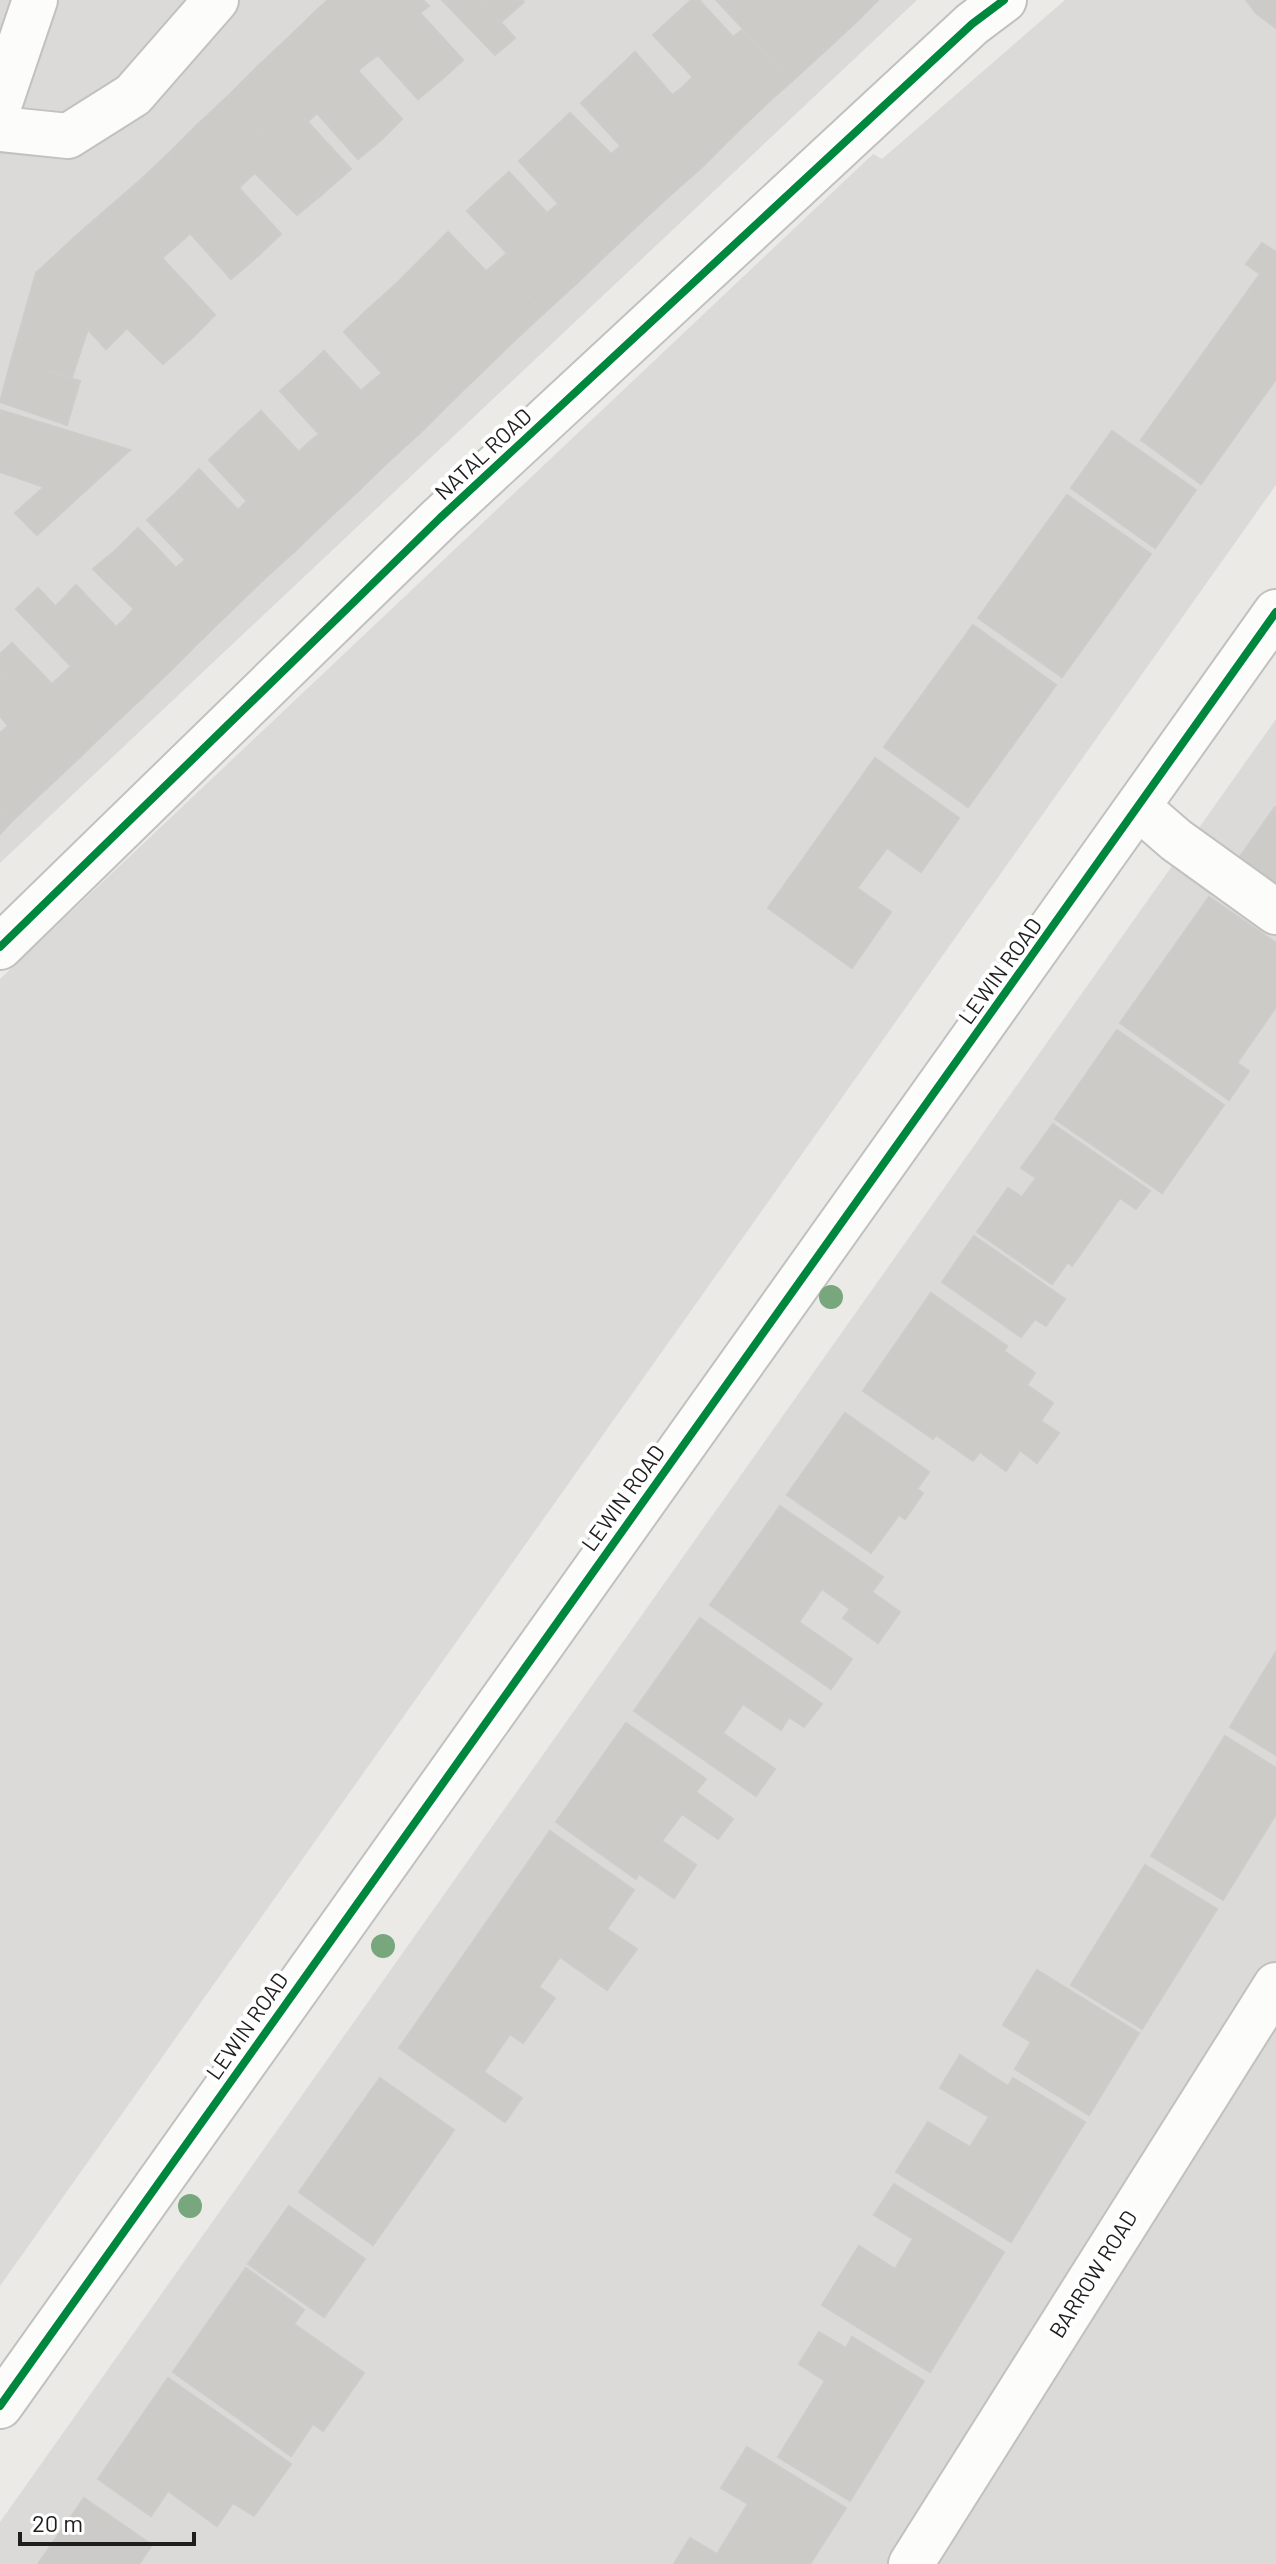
<svg xmlns="http://www.w3.org/2000/svg" width="1276" height="2564" font-family="Barlow,sans-serif">
  <style>
    .residential { fill: #dbdad8 }
    .building { fill: #cccbc8; stroke: #ceccc9; stroke-width: 2 }
    .lines { fill: none; stroke-linecap: round; stroke-linejoin: round }
    .minor-casing { stroke: #c1c1bf; stroke-width: 48 }
    .minor { stroke: #fcfcfb; stroke-width: 44 }
    .cycleway-casing { stroke: #fff; stroke-width: 13 }
    .cycleway { stroke: #00873e; stroke-width: 8 }
    .tree { fill: #78a67d }
    .labels { text-anchor: middle; stroke-width: 8; stroke-linejoin: round; paint-order: stroke }
    .street-label { font-size: 22px; fill: #1e1e1e; stroke: #fff }
  </style>
  <rect width="100%" height="100%" fill="#ebeae7"/>
  <g class="residential">
    <path d="M 0,0 L 917,0 L 0,863 Z"/>
    <path d="M 1065,0 L 1276,0 L 1276,485 L 0,2286 L 0,979 L 873,154 L 882,159 Z"/>
    <path d="M 1276,719 L 1276,2564 L 0,2564 L 0,2522 Z"/>
  </g>
  <g class="building">
    <path d="M 328,0 L 366,0 L 441,80 L 418,99 L 378,55 L 367,63 L 318,9 Z"/>
    <path d="M 366,0 L 423,0 L 429,6 L 420,13 L 463,60 L 441,80 Z"/>
    <path d="M 442,0 L 480,0 L 515,38 L 495,55 Z"/>
    <path d="M 480,0 L 522,0 L 524,2 L 501,22 Z"/>
    <path d="M 691,0 L 699,0 L 733,37 L 742,30 L 792,81 L 762,108 L 675,15 Z"/>
    <path d="M 716,0 L 778,0 L 825,51 L 792,81 Z"/>
    <path d="M 778,0 L 834,0 L 855,23 L 825,51 Z"/>
    <path d="M 834,0 L 878,0 L 855,23 Z"/>
    <path d="M 1246,0 L 1276,0 L 1276,28 L 1256,13 Z"/>
    <path d="M 318,9 L 367,63 L 358,71 L 402,119 L 381,140 L 288,38 Z"/>
    <path d="M 675,15 L 762,108 L 731,138 L 683,87 L 693,77 L 653,35 Z"/>
    <path d="M 288,38 L 381,140 L 358,159 L 317,113 L 307,122 L 257,67 Z"/>
    <path d="M 635,52 L 672,95 L 683,87 L 731,138 L 701,168 L 613,73 Z"/>
    <path d="M 257,67 L 351,169 L 319,197 L 227,97 Z"/>
    <path d="M 613,73 L 701,168 L 668,197 L 581,103 Z"/>
    <path d="M 227,97 L 319,197 L 297,215 L 255,173 L 247,180 L 197,125 Z"/>
    <path d="M 570,113 L 611,154 L 621,146 L 668,197 L 638,225 L 549,133 Z"/>
    <path d="M 197,125 L 247,180 L 239,188 L 281,234 L 259,255 L 167,155 Z"/>
    <path d="M 549,133 L 638,225 L 606,255 L 519,161 Z"/>
    <path d="M 167,155 L 259,255 L 231,279 L 190,233 L 185,238 L 136,184 Z"/>
    <path d="M 509,172 L 547,213 L 558,204 L 606,255 L 576,284 L 488,191 Z"/>
    <path d="M 136,184 L 185,238 L 162,258 L 215,315 L 191,339 L 86,227 Z"/>
    <path d="M 488,191 L 576,284 L 544,313 L 497,262 L 507,253 L 467,211 Z"/>
    <path d="M 86,227 L 191,339 L 163,364 L 127,328 L 106,349 L 36,273 Z"/>
    <path d="M 448,232 L 486,271 L 497,262 L 544,313 L 513,342 L 428,252 Z"/>
    <path d="M 1262,243 L 1276,252 L 1276,379 L 1201,484 L 1141,440 L 1260,274 L 1246,264 Z"/>
    <path d="M 428,252 L 513,342 L 482,372 L 396,284 Z"/>
    <path d="M 36,273 L 88,329 L 72,377 L 11,361 Z"/>
    <path d="M 396,284 L 482,372 L 451,402 L 366,311 Z"/>
    <path d="M 366,311 L 451,402 L 420,433 L 371,382 L 382,373 L 344,332 Z"/>
    <path d="M 324,351 L 361,391 L 371,382 L 420,433 L 388,462 L 302,372 Z"/>
    <path d="M 11,361 L 80,381 L 67,425 L 0,402 Z"/>
    <path d="M 302,372 L 388,462 L 356,493 L 308,443 L 319,434 L 280,391 Z"/>
    <path d="M 0,410 L 130,450 L 37,535 L 15,513 L 44,487 L 0,472 Z"/>
    <path d="M 261,411 L 299,452 L 308,443 L 356,493 L 325,522 L 240,430 Z"/>
    <path d="M 240,430 L 325,522 L 294,552 L 209,460 Z"/>
    <path d="M 1112,431 L 1196,490 L 1155,548 L 1071,488 Z"/>
    <path d="M 199,469 L 238,510 L 247,501 L 294,552 L 263,580 L 179,490 Z"/>
    <path d="M 179,490 L 263,580 L 233,609 L 147,520 Z"/>
    <path d="M 1067,495 L 1151,554 L 1062,677 L 978,618 Z"/>
    <path d="M 138,528 L 176,568 L 185,560 L 233,609 L 202,639 L 117,549 Z"/>
    <path d="M 117,549 L 202,639 L 171,670 L 125,619 L 134,609 L 93,569 Z"/>
    <path d="M 76,585 L 116,627 L 125,619 L 171,670 L 142,698 L 56,606 Z"/>
    <path d="M 38,588 L 142,698 L 111,727 L 62,675 L 71,666 L 16,609 Z"/>
    <path d="M 973,625 L 1056,685 L 968,807 L 884,747 Z"/>
    <path d="M 12,643 L 52,684 L 62,675 L 111,727 L 80,757 L 0,673 L 0,654 Z"/>
    <path d="M 0,673 L 80,757 L 46,789 L 0,738 L 0,733 L 8,726 L 0,716 Z"/>
    <path d="M 0,738 L 46,789 L 14,819 L 0,805 Z"/>
    <path d="M 875,758 L 959,818 L 921,872 L 887,848 L 857,888 L 891,912 L 852,968 L 768,908 Z"/>
    <path d="M 0,805 L 14,819 L 0,834 Z"/>
    <path d="M 1275,807 L 1276,807 L 1276,908 L 1227,875 Z"/>
    <path d="M 1209,897 L 1276,943 L 1276,1007 L 1237,1063 L 1249,1071 L 1229,1100 L 1120,1023 Z"/>
    <path d="M 1117,1030 L 1224,1105 L 1162,1193 L 1055,1119 Z"/>
    <path d="M 1053,1124 L 1150,1191 L 1136,1209 L 1120,1198 L 1072,1266 L 1068,1262 L 1052,1284 L 977,1232 L 1008,1188 L 1022,1197 L 1036,1178 L 1021,1168 Z"/>
    <path d="M 974,1236 L 1065,1299 L 1046,1326 L 1035,1319 L 1021,1337 L 942,1282 Z"/>
    <path d="M 931,1293 L 1007,1346 L 1004,1351 L 1035,1373 L 1027,1385 L 1053,1403 L 1041,1421 L 1059,1433 L 1037,1463 L 1020,1450 L 1006,1471 L 980,1452 L 973,1461 L 936,1435 L 933,1439 L 863,1391 Z"/>
    <path d="M 845,1413 L 929,1472 L 917,1489 L 923,1493 L 905,1519 L 899,1515 L 871,1553 L 787,1495 Z"/>
    <path d="M 780,1506 L 883,1577 L 872,1592 L 900,1612 L 878,1643 L 843,1618 L 850,1609 L 822,1589 L 799,1622 L 852,1659 L 831,1689 L 710,1605 Z"/>
    <path d="M 700,1618 L 822,1704 L 804,1727 L 789,1717 L 781,1730 L 743,1704 L 723,1733 L 775,1769 L 756,1796 L 634,1711 Z"/>
    <path d="M 1276,1652 L 1276,1755 L 1230,1727 Z"/>
    <path d="M 626,1723 L 706,1779 L 696,1792 L 733,1819 L 718,1839 L 682,1814 L 662,1841 L 696,1865 L 674,1898 L 639,1874 L 636,1879 L 556,1822 Z"/>
    <path d="M 1225,1736 L 1276,1768 L 1276,1814 L 1223,1900 L 1151,1856 Z"/>
    <path d="M 550,1831 L 634,1890 L 607,1929 L 637,1949 L 607,1990 L 560,1957 L 539,1987 L 555,1998 L 523,2043 L 510,2034 L 484,2072 L 522,2098 L 505,2122 L 399,2048 Z"/>
    <path d="M 1145,1865 L 1217,1909 L 1142,2029 L 1071,1985 Z"/>
    <path d="M 1037,1970 L 1139,2033 L 1089,2115 L 1015,2069 L 1031,2042 L 1003,2025 Z"/>
    <path d="M 960,2055 L 1008,2086 L 1013,2078 L 1085,2122 L 1011,2242 L 896,2172 L 928,2122 L 970,2147 L 989,2117 L 940,2088 Z"/>
    <path d="M 380,2078 L 454,2130 L 373,2245 L 299,2192 Z"/>
    <path d="M 894,2184 L 1004,2252 L 930,2372 L 822,2305 L 859,2246 L 895,2269 L 913,2239 L 874,2215 Z"/>
    <path d="M 289,2206 L 365,2259 L 324,2317 L 248,2264 Z"/>
    <path d="M 246,2268 L 304,2310 L 294,2324 L 364,2373 L 323,2431 L 313,2424 L 291,2456 L 173,2372 Z"/>
    <path d="M 819,2332 L 846,2348 L 852,2337 L 924,2381 L 850,2501 L 778,2457 L 825,2381 L 799,2364 Z"/>
    <path d="M 168,2378 L 291,2464 L 254,2516 L 233,2503 L 217,2526 L 168,2491 L 151,2516 L 98,2479 Z"/>
    <path d="M 747,2447 L 846,2508 L 810,2564 L 674,2564 L 690,2538 L 717,2554 L 748,2504 L 721,2488 Z"/>
    <path d="M 84,2498 L 152,2545 L 139,2564 L 38,2564 Z"/>
  </g>
  <g class="lines">
    <defs>
      <g id="minor">
        <path d="M 0,103 L 35,0"/>
        <path d="M 0,129 L 68,136 L 133,95 L 216,0"/>
        <path d="M 1138,807 L 1176,840 L 1276,912"/>
        <path d="M 0,947 L 440,518 L 972,24 L 1004,0"/>
        <path d="M 0,2406 L 1276,612"/>
        <path d="M 911,2564 L 1276,1985"/>
      </g>
    </defs>
    <use href="#minor" class="minor-casing"/>
    <use href="#minor" class="minor"/>
    <defs>
      <g id="cycleway">
        <path d="M 0,947 L 440,518 L 972,24 L 1004,0"/>
        <path d="M 0,2406 L 1276,612"/>
      </g>
    </defs>
    <use href="#cycleway" class="cycleway-casing"/>
    <use href="#cycleway" class="cycleway"/>
  </g>
  <g class="tree">
    <circle cx="831" cy="1297" r="12"/>
    <circle cx="383" cy="1946" r="12"/>
    <circle cx="190" cy="2206" r="12"/>
  </g>
  <g class="labels">
    <g class="street-label">
      <text transform="translate(483 454) rotate(-43)" y="8">NATAL ROAD</text>
      <text transform="translate(1000 971) rotate(-54)" y="8">LEWIN ROAD</text>
      <text transform="translate(623 1498) rotate(-54)" y="8">LEWIN ROAD</text>
      <text transform="translate(247 2026) rotate(-55)" y="8">LEWIN ROAD</text>
      <text transform="translate(1093 2274) rotate(-58)" y="8">BARROW ROAD</text>
    </g>
  </g>
  <path d="M20 2532v12h174v-12" fill="none" stroke="#1e1e1e" stroke-width="4"/>
  <text x="32" y="2532" font-size="24" fill="#1e1e1e" stroke="#ffffff" stroke-width="6" paint-order="stroke">20 m</text>
</svg>
